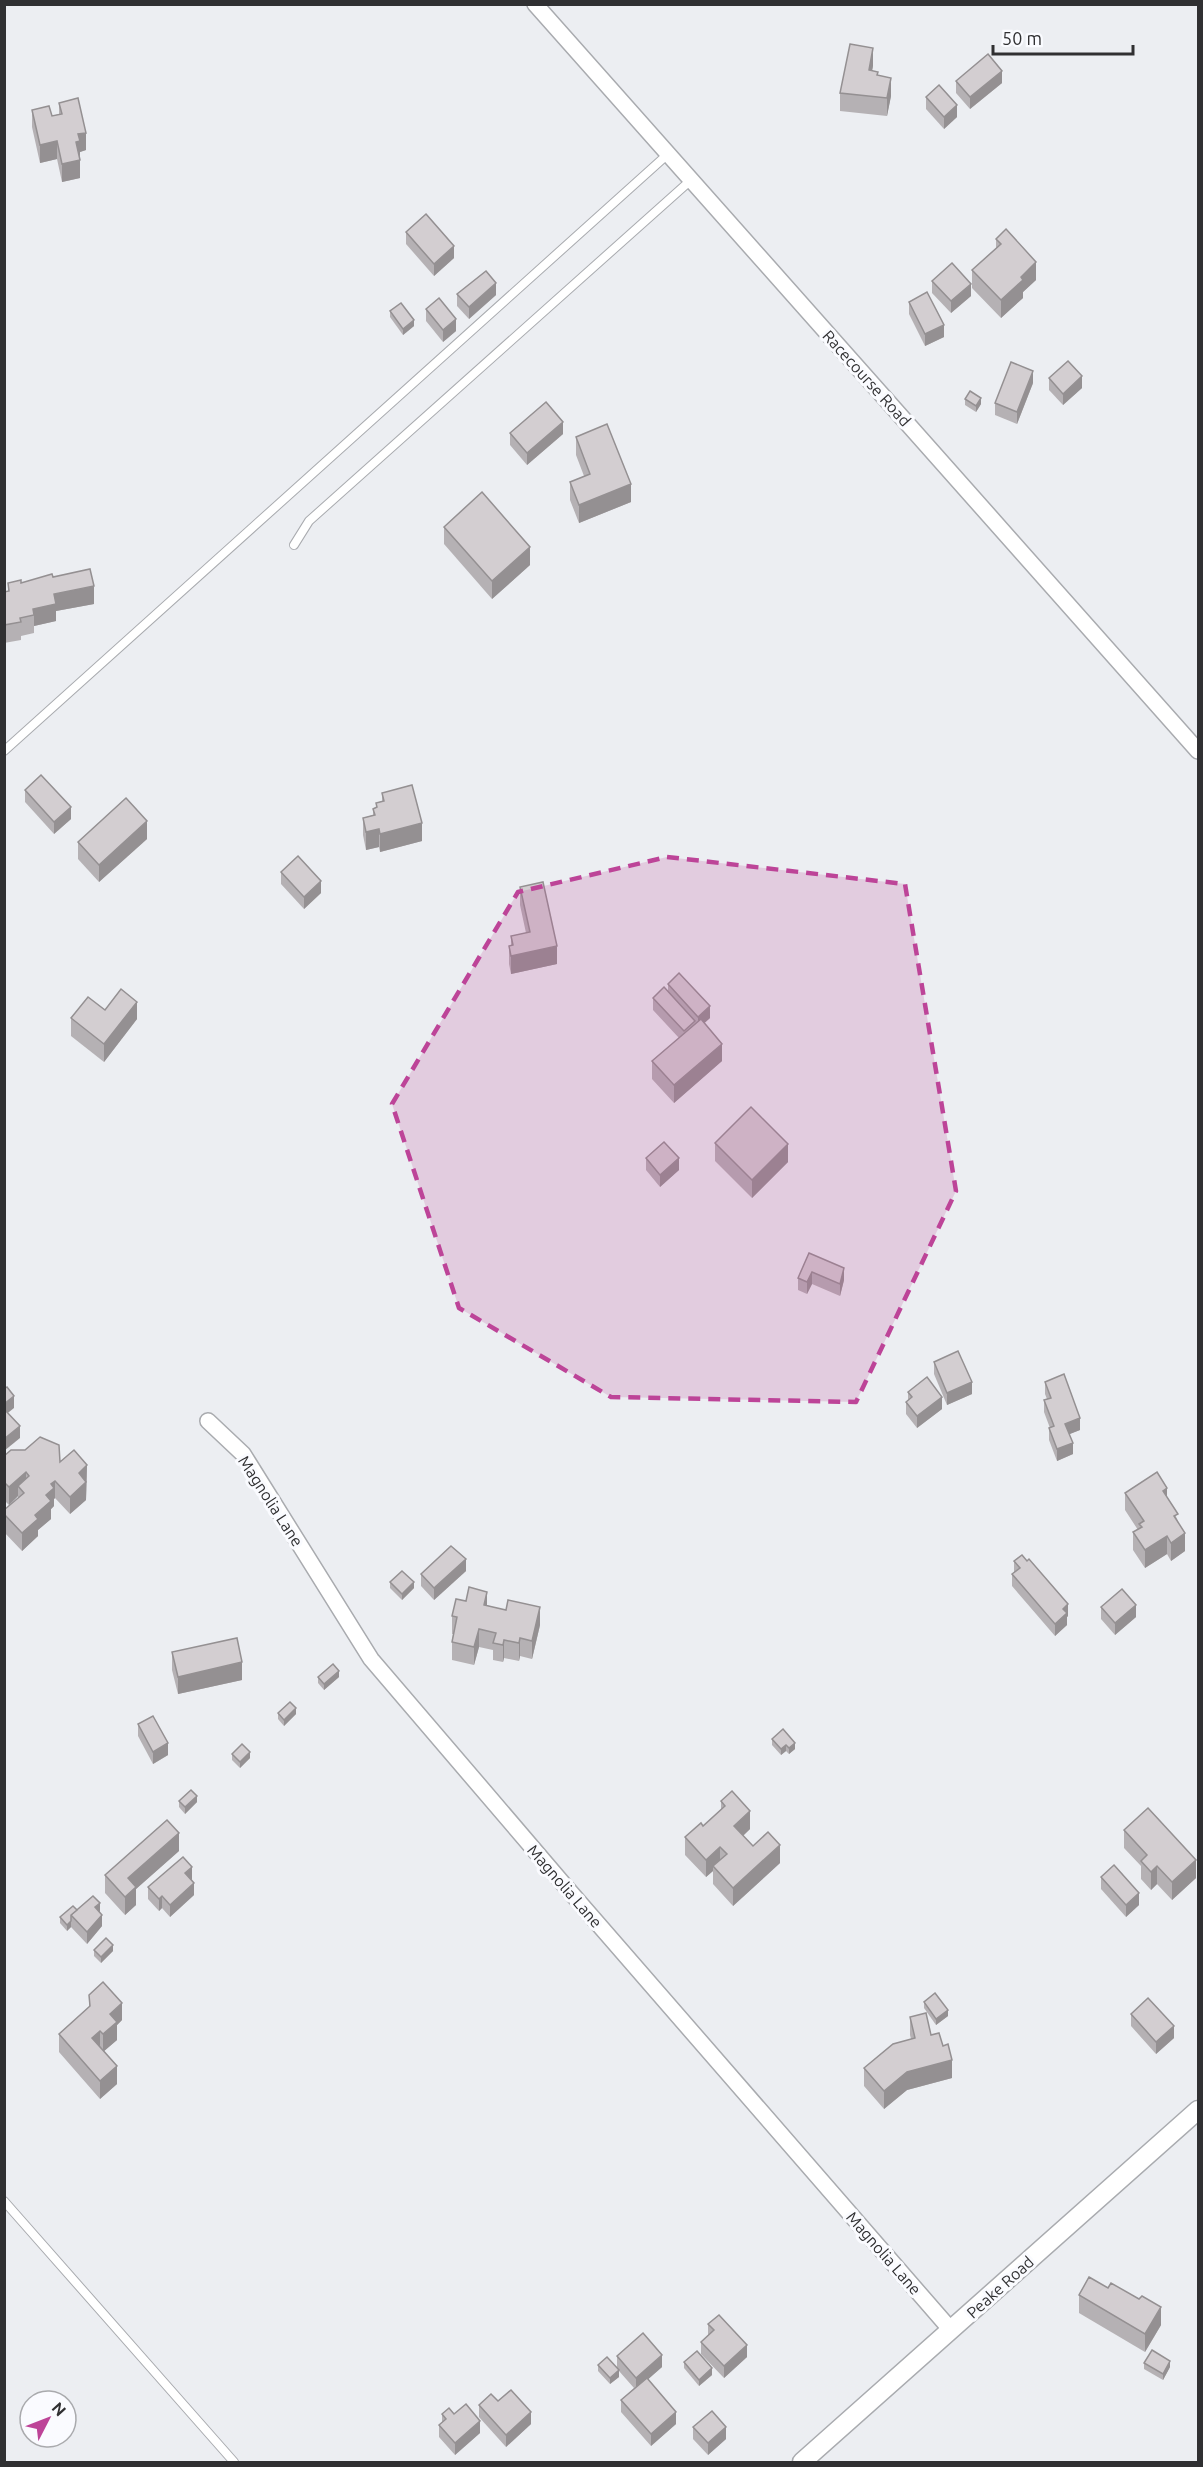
<svg xmlns="http://www.w3.org/2000/svg" width="1203" height="2467" font-family="Ubuntu,sans-serif">
  <style>
    .lines { fill: none; stroke-linecap: round; stroke-linejoin: round }
    .service-casing { stroke: #a9abaf; stroke-width: 10 }
    .minor-casing { stroke: #a9abaf; stroke-width: 18 }
    .tertiary-casing { stroke: #a9abaf; stroke-width: 21 }
    .service { stroke: #fff; stroke-width: 8 }
    .minor { stroke: #fff; stroke-width: 15 }
    .tertiary { stroke: #fff; stroke-width: 18 }
    .wall { fill: #b5b1b4 }
    .shaded-wall { fill: #949092 }
    .building { fill: #d3ced1; stroke: #949092; stroke-width: 1.5 }
    .marked { fill: #bd4498; fill-opacity: 0.2; stroke: #bd4498; stroke-width: 4.5; stroke-dasharray: 12 8; stroke-linejoin: round }
    .labels { text-anchor: middle; stroke-width: 6; stroke-linejoin: round; paint-order: stroke }
    .street-label { font-size: 16px; fill: #303032; stroke: #fafbff }
  </style>
  <rect width="100%" height="100%" fill="#eceef2"/>
  <g class="lines">
    <defs>
      <g id="service">
        <path d="M 294,545 L 309,521 L 691,180"/>
        <path d="M 4,751 L 668,154"/>
        <path d="M 4,2201 L 234,2462"/>
      </g>
      <g id="minor">
        <path d="M 535,4 L 1198,751"/>
        <path d="M 208,1421 L 243,1454 L 371,1659 L 566,1887 L 951,2330"/>
      </g>
      <path id="tertiary" d="M 802,2462 L 1198,2110"/>
    </defs>
    <use href="#service" class="service-casing"/>
    <use href="#minor" class="minor-casing"/>
    <use href="#tertiary" class="tertiary-casing"/>
    <use href="#service" class="service"/>
    <use href="#minor" class="minor"/>
    <use href="#tertiary" class="tertiary"/>
  </g>
  <g class="wall">
    <path d="M 873,66 L 872,70 L 878,75 L 891,96 L 887,116 L 840,111 L 840,93 Z"/>
    <path d="M 956,81 L 1002,83 L 970,109 L 956,93 Z"/>
    <path d="M 926,97 L 957,117 L 944,129 L 926,109 Z"/>
    <path d="M 59,103 L 86,150 L 80,152 L 80,178 L 62,182 L 57,159 L 40,163 L 32,127 L 32,110 L 52,116 L 59,114 Z"/>
    <path d="M 406,232 L 454,258 L 434,276 L 406,244 Z"/>
    <path d="M 996,239 L 1036,280 L 1023,292 L 1023,298 L 1001,318 L 972,288 L 972,270 L 996,248 Z"/>
    <path d="M 932,281 L 971,296 L 951,313 L 932,293 Z"/>
    <path d="M 457,294 L 496,295 L 469,319 L 457,306 Z"/>
    <path d="M 909,302 L 944,337 L 925,346 L 909,314 Z"/>
    <path d="M 426,309 L 456,331 L 443,342 L 426,321 Z"/>
    <path d="M 390,311 L 414,326 L 403,335 L 390,317 Z"/>
    <path d="M 1049,378 L 1082,388 L 1063,405 L 1049,390 Z"/>
    <path d="M 1033,383 L 1017,424 L 995,415 L 995,403 Z"/>
    <path d="M 965,399 L 981,404 L 976,412 L 965,405 Z"/>
    <path d="M 510,433 L 563,434 L 527,465 L 510,445 Z"/>
    <path d="M 576,437 L 631,502 L 579,523 L 570,500 L 570,482 L 584,476 L 576,455 Z"/>
    <path d="M 444,527 L 530,565 L 492,599 L 444,544 Z"/>
    <path d="M 53,577 L 94,604 L 56,611 L 56,621 L 34,626 L 34,633 L 21,636 L 21,640 L 4,643 L 4,592 L 8,591 L 8,583 L 21,583 Z"/>
    <path d="M 25,790 L 71,819 L 54,834 L 25,802 Z"/>
    <path d="M 382,793 L 422,841 L 380,852 L 379,847 L 366,850 L 363,835 L 363,818 L 373,815 L 373,809 L 376,808 L 376,803 L 382,801 Z"/>
    <path d="M 147,839 L 99,882 L 78,859 L 78,842 Z"/>
    <path d="M 281,872 L 321,893 L 304,909 L 281,884 Z"/>
    <path d="M 520,887 L 557,964 L 511,974 L 509,964 L 509,946 L 511,945 L 511,936 L 526,933 L 520,905 Z"/>
    <path d="M 668,984 L 710,1018 L 704,1023 L 722,1061 L 674,1103 L 652,1079 L 652,1061 L 679,1038 L 653,1010 L 653,998 L 668,991 Z"/>
    <path d="M 105,1010 L 137,1019 L 104,1062 L 71,1036 L 71,1018 Z"/>
    <path d="M 715,1143 L 788,1162 L 752,1198 L 715,1161 Z"/>
    <path d="M 646,1158 L 679,1170 L 660,1187 L 646,1170 Z"/>
    <path d="M 809,1253 L 844,1280 L 840,1296 L 812,1284 L 807,1294 L 798,1290 L 798,1278 Z"/>
    <path d="M 934,1362 L 972,1394 L 947,1405 L 934,1374 Z"/>
    <path d="M 1045,1382 L 1080,1430 L 1069,1434 L 1073,1454 L 1057,1461 L 1049,1440 L 1049,1428 L 1050,1428 L 1044,1412 L 1044,1400 L 1047,1399 L 1045,1394 Z"/>
    <path d="M 908,1392 L 942,1409 L 917,1428 L 906,1414 L 906,1402 L 908,1401 Z"/>
    <path d="M 4,1456 L 87,1465 L 86,1500 L 70,1514 L 55,1498 L 54,1499 L 54,1506 L 51,1509 L 51,1519 L 38,1530 L 38,1536 L 22,1551 L 4,1532 L 4,1510 L 18,1498 L 18,1496 L 9,1505 L 4,1500 Z"/>
    <path d="M 1125,1493 L 1167,1497 L 1178,1521 L 1185,1551 L 1171,1561 L 1167,1554 L 1145,1568 L 1133,1550 L 1133,1532 L 1138,1530 L 1125,1510 Z"/>
    <path d="M 1014,1561 L 1027,1561 L 1068,1616 L 1067,1617 L 1067,1625 L 1055,1636 L 1012,1586 L 1012,1574 L 1014,1573 Z"/>
    <path d="M 466,1571 L 434,1600 L 421,1586 L 421,1574 Z"/>
    <path d="M 390,1582 L 414,1588 L 402,1600 L 390,1588 Z"/>
    <path d="M 487,1605 L 540,1625 L 532,1659 L 520,1656 L 519,1661 L 504,1658 L 503,1662 L 493,1660 L 493,1650 L 479,1647 L 474,1665 L 452,1660 L 452,1642 L 453,1634 L 452,1634 L 452,1616 Z"/>
    <path d="M 1101,1607 L 1136,1617 L 1115,1635 L 1101,1619 Z"/>
    <path d="M 172,1652 L 242,1680 L 178,1694 L 172,1670 Z"/>
    <path d="M 318,1677 L 339,1677 L 324,1690 L 318,1683 Z"/>
    <path d="M 278,1713 L 296,1714 L 284,1726 L 278,1719 Z"/>
    <path d="M 138,1724 L 168,1755 L 153,1764 L 138,1736 Z"/>
    <path d="M 772,1739 L 795,1749 L 789,1754 L 786,1751 L 781,1755 L 772,1745 Z"/>
    <path d="M 1198,1741 L 1198,1761 L 1197,1760 L 1197,1742 Z"/>
    <path d="M 232,1754 L 250,1758 L 240,1768 L 232,1760 Z"/>
    <path d="M 179,1801 L 197,1802 L 185,1814 L 179,1807 Z"/>
    <path d="M 721,1801 L 750,1829 L 743,1836 L 753,1846 L 780,1863 L 733,1906 L 713,1884 L 713,1871 L 706,1877 L 685,1855 L 685,1837 L 703,1826 L 721,1809 Z"/>
    <path d="M 1124,1830 L 1196,1878 L 1172,1900 L 1157,1884 L 1151,1890 L 1141,1879 L 1141,1866 L 1124,1848 Z"/>
    <path d="M 179,1851 L 136,1889 L 136,1905 L 125,1915 L 105,1893 L 105,1875 Z"/>
    <path d="M 1101,1877 L 1139,1905 L 1126,1917 L 1101,1889 Z"/>
    <path d="M 192,1879 L 194,1895 L 170,1917 L 162,1908 L 159,1911 L 148,1899 L 148,1887 Z"/>
    <path d="M 77,1910 L 100,1912 L 102,1926 L 87,1944 L 71,1927 L 67,1931 L 60,1923 L 60,1917 Z"/>
    <path d="M 94,1950 L 113,1951 L 101,1963 L 94,1956 Z"/>
    <path d="M 89,1995 L 122,2020 L 117,2025 L 117,2040 L 104,2051 L 117,2084 L 100,2099 L 59,2052 L 59,2034 L 89,2007 Z"/>
    <path d="M 924,2002 L 948,2016 L 936,2025 L 924,2008 Z"/>
    <path d="M 1131,2014 L 1174,2038 L 1156,2054 L 1131,2026 Z"/>
    <path d="M 910,2017 L 931,2035 L 952,2078 L 907,2090 L 884,2109 L 864,2086 L 864,2068 L 911,2039 L 910,2035 Z"/>
    <path d="M 1079,2295 L 1161,2325 L 1145,2352 L 1079,2313 Z"/>
    <path d="M 708,2324 L 747,2357 L 724,2378 L 701,2354 L 701,2342 L 708,2335 Z"/>
    <path d="M 617,2356 L 662,2367 L 648,2379 L 676,2424 L 651,2446 L 621,2412 L 621,2400 L 634,2388 L 619,2371 L 619,2377 L 610,2384 L 598,2371 L 598,2365 L 617,2368 Z"/>
    <path d="M 684,2362 L 712,2375 L 699,2386 L 684,2368 Z"/>
    <path d="M 1144,2363 L 1170,2367 L 1163,2380 L 1144,2369 Z"/>
    <path d="M 498,2401 L 531,2424 L 506,2447 L 479,2417 L 479,2405 Z"/>
    <path d="M 442,2414 L 454,2414 L 480,2433 L 455,2455 L 439,2437 L 439,2425 L 442,2423 Z"/>
    <path d="M 693,2427 L 726,2439 L 708,2455 L 693,2439 Z"/>
  </g>
  <g class="shaded-wall">
    <path d="M 873,48 L 873,66 L 869,88 L 869,70 Z"/>
    <path d="M 1002,71 L 1002,83 L 970,109 L 970,97 Z"/>
    <path d="M 891,78 L 891,96 L 887,116 L 887,98 Z"/>
    <path d="M 957,105 L 957,117 L 944,129 L 944,117 Z"/>
    <path d="M 86,133 L 86,150 L 80,152 L 80,158 L 76,142 L 78,134 Z"/>
    <path d="M 57,141 L 57,159 L 40,163 L 40,145 Z"/>
    <path d="M 80,160 L 80,178 L 62,182 L 62,164 Z"/>
    <path d="M 454,246 L 454,258 L 434,276 L 434,264 Z"/>
    <path d="M 1036,262 L 1036,280 L 1023,292 L 1023,298 L 1001,318 L 1001,300 L 1021,277 Z"/>
    <path d="M 496,283 L 496,295 L 469,319 L 469,307 Z"/>
    <path d="M 971,284 L 971,296 L 951,313 L 951,301 Z"/>
    <path d="M 456,319 L 456,331 L 443,342 L 443,330 Z"/>
    <path d="M 414,320 L 414,326 L 403,335 L 403,329 Z"/>
    <path d="M 944,325 L 944,337 L 925,346 L 925,334 Z"/>
    <path d="M 1033,371 L 1033,383 L 1017,424 L 1017,412 Z"/>
    <path d="M 1082,376 L 1082,388 L 1063,405 L 1063,394 Z"/>
    <path d="M 981,398 L 981,404 L 976,412 L 976,406 Z"/>
    <path d="M 563,422 L 563,434 L 527,465 L 527,453 Z"/>
    <path d="M 631,484 L 631,502 L 579,523 L 579,505 Z"/>
    <path d="M 530,547 L 530,565 L 492,599 L 492,581 Z"/>
    <path d="M 94,586 L 94,604 L 56,611 L 56,621 L 34,626 L 34,615 L 33,609 L 54,594 Z"/>
    <path d="M 71,807 L 71,819 L 54,834 L 54,822 Z"/>
    <path d="M 147,821 L 147,839 L 99,882 L 99,865 Z"/>
    <path d="M 422,823 L 422,841 L 380,852 L 380,834 Z"/>
    <path d="M 379,829 L 379,847 L 366,850 L 366,832 Z"/>
    <path d="M 321,881 L 321,893 L 304,909 L 304,897 Z"/>
    <path d="M 557,946 L 557,964 L 511,974 L 511,956 Z"/>
    <path d="M 137,1002 L 137,1019 L 104,1062 L 104,1044 Z"/>
    <path d="M 710,1006 L 710,1018 L 698,1029 L 698,1017 Z"/>
    <path d="M 722,1044 L 722,1061 L 674,1103 L 674,1085 Z"/>
    <path d="M 788,1144 L 788,1162 L 752,1198 L 752,1180 Z"/>
    <path d="M 679,1158 L 679,1170 L 660,1187 L 660,1175 Z"/>
    <path d="M 844,1268 L 844,1280 L 840,1296 L 840,1284 Z"/>
    <path d="M 812,1272 L 812,1284 L 807,1294 L 807,1282 Z"/>
    <path d="M 972,1382 L 972,1394 L 947,1405 L 947,1393 Z"/>
    <path d="M 14,1396 L 14,1408 L 4,1416 L 4,1404 Z"/>
    <path d="M 942,1397 L 942,1409 L 917,1428 L 917,1416 Z"/>
    <path d="M 1080,1418 L 1080,1430 L 1065,1436 L 1065,1424 Z"/>
    <path d="M 20,1426 L 20,1438 L 4,1451 L 4,1439 Z"/>
    <path d="M 1073,1443 L 1073,1454 L 1057,1461 L 1057,1449 Z"/>
    <path d="M 87,1465 L 86,1500 L 70,1514 L 70,1497 L 79,1473 Z"/>
    <path d="M 26,1472 L 26,1490 L 18,1486 L 18,1496 L 9,1505 L 9,1487 Z"/>
    <path d="M 55,1481 L 55,1498 L 54,1499 L 54,1506 L 51,1509 L 51,1519 L 38,1530 L 38,1536 L 22,1551 L 22,1533 L 35,1515 L 51,1484 Z"/>
    <path d="M 1167,1488 L 1167,1506 L 1163,1491 Z"/>
    <path d="M 1185,1533 L 1185,1551 L 1171,1561 L 1171,1543 Z"/>
    <path d="M 1167,1536 L 1167,1554 L 1145,1568 L 1145,1550 Z"/>
    <path d="M 466,1559 L 466,1571 L 434,1600 L 434,1588 Z"/>
    <path d="M 414,1582 L 414,1588 L 402,1600 L 402,1594 Z"/>
    <path d="M 487,1592 L 487,1610 L 484,1605 Z"/>
    <path d="M 1068,1604 L 1068,1616 L 1067,1617 L 1067,1625 L 1055,1636 L 1055,1624 L 1063,1609 Z"/>
    <path d="M 1136,1605 L 1136,1617 L 1115,1635 L 1115,1623 Z"/>
    <path d="M 540,1607 L 540,1625 L 532,1659 L 532,1641 Z"/>
    <path d="M 479,1629 L 479,1647 L 474,1665 L 474,1647 Z"/>
    <path d="M 520,1638 L 520,1656 L 519,1661 L 519,1643 Z"/>
    <path d="M 504,1640 L 504,1658 L 503,1662 L 503,1645 Z"/>
    <path d="M 242,1662 L 242,1680 L 178,1694 L 178,1677 Z"/>
    <path d="M 339,1671 L 339,1677 L 324,1690 L 324,1684 Z"/>
    <path d="M 296,1708 L 296,1714 L 284,1726 L 284,1720 Z"/>
    <path d="M 168,1743 L 168,1755 L 153,1764 L 153,1752 Z"/>
    <path d="M 795,1743 L 795,1749 L 789,1754 L 789,1748 Z"/>
    <path d="M 786,1745 L 786,1751 L 781,1755 L 781,1749 Z"/>
    <path d="M 250,1752 L 250,1758 L 240,1768 L 240,1762 Z"/>
    <path d="M 197,1796 L 197,1802 L 185,1814 L 185,1807 Z"/>
    <path d="M 750,1811 L 750,1829 L 734,1844 L 734,1826 Z"/>
    <path d="M 179,1833 L 179,1851 L 136,1889 L 136,1905 L 125,1915 L 125,1897 L 128,1878 Z"/>
    <path d="M 780,1845 L 780,1863 L 733,1906 L 733,1888 Z"/>
    <path d="M 720,1847 L 720,1865 L 713,1866 L 713,1871 L 706,1877 L 706,1860 Z"/>
    <path d="M 1196,1860 L 1196,1878 L 1172,1900 L 1172,1882 Z"/>
    <path d="M 1157,1866 L 1157,1884 L 1151,1890 L 1151,1872 Z"/>
    <path d="M 192,1867 L 192,1879 L 185,1885 L 185,1873 Z"/>
    <path d="M 194,1883 L 194,1895 L 170,1917 L 170,1905 Z"/>
    <path d="M 1139,1893 L 1139,1905 L 1126,1917 L 1126,1905 Z"/>
    <path d="M 162,1896 L 162,1908 L 159,1911 L 159,1899 Z"/>
    <path d="M 100,1903 L 100,1915 L 95,1907 Z"/>
    <path d="M 102,1915 L 102,1926 L 87,1944 L 87,1932 Z"/>
    <path d="M 71,1921 L 71,1927 L 67,1931 L 67,1925 Z"/>
    <path d="M 113,1945 L 113,1951 L 101,1963 L 101,1957 Z"/>
    <path d="M 122,2003 L 122,2020 L 117,2025 L 117,2040 L 103,2052 L 103,2034 L 110,2014 Z"/>
    <path d="M 948,2010 L 948,2016 L 936,2025 L 936,2019 Z"/>
    <path d="M 1174,2026 L 1174,2038 L 1156,2054 L 1156,2042 Z"/>
    <path d="M 100,2031 L 100,2049 L 92,2038 Z"/>
    <path d="M 952,2060 L 952,2078 L 907,2090 L 884,2109 L 884,2091 L 907,2072 Z"/>
    <path d="M 117,2066 L 117,2084 L 100,2099 L 100,2081 Z"/>
    <path d="M 1161,2307 L 1161,2325 L 1145,2352 L 1145,2334 Z"/>
    <path d="M 747,2345 L 747,2357 L 724,2378 L 724,2366 Z"/>
    <path d="M 662,2355 L 662,2367 L 636,2390 L 636,2378 Z"/>
    <path d="M 1170,2361 L 1170,2367 L 1163,2380 L 1163,2374 Z"/>
    <path d="M 712,2368 L 712,2375 L 699,2386 L 699,2380 Z"/>
    <path d="M 619,2370 L 619,2377 L 610,2384 L 610,2378 Z"/>
    <path d="M 531,2412 L 531,2424 L 506,2447 L 506,2435 Z"/>
    <path d="M 676,2412 L 676,2424 L 651,2446 L 651,2434 Z"/>
    <path d="M 480,2421 L 480,2433 L 455,2455 L 455,2443 Z"/>
    <path d="M 726,2427 L 726,2439 L 708,2455 L 708,2443 Z"/>
  </g>
  <g class="building">
    <path d="M 850,44 L 873,48 L 869,70 L 878,72 L 877,75 L 891,78 L 887,98 L 840,93 Z"/>
    <path d="M 988,54 L 1002,71 L 970,97 L 956,81 Z"/>
    <path d="M 939,85 L 957,105 L 944,117 L 926,97 Z"/>
    <path d="M 78,98 L 86,133 L 78,134 L 80,141 L 76,142 L 80,160 L 62,164 L 57,141 L 40,145 L 32,110 L 49,106 L 52,116 L 62,114 L 59,103 Z"/>
    <path d="M 426,214 L 454,246 L 434,264 L 406,232 Z"/>
    <path d="M 1006,229 L 1036,262 L 1021,277 L 1023,280 L 1001,300 L 972,270 L 1001,244 L 996,239 Z"/>
    <path d="M 952,263 L 971,284 L 951,301 L 932,281 Z"/>
    <path d="M 486,271 L 496,283 L 469,307 L 457,294 Z"/>
    <path d="M 927,292 L 944,325 L 925,334 L 909,302 Z"/>
    <path d="M 439,298 L 456,319 L 443,330 L 426,309 Z"/>
    <path d="M 401,303 L 414,320 L 403,329 L 390,311 Z"/>
    <path d="M 1068,361 L 1082,376 L 1063,394 L 1049,378 Z"/>
    <path d="M 1011,362 L 1033,371 L 1017,412 L 995,403 Z"/>
    <path d="M 970,391 L 981,398 L 976,406 L 965,399 Z"/>
    <path d="M 546,402 L 563,422 L 527,453 L 510,433 Z"/>
    <path d="M 607,424 L 631,484 L 579,505 L 570,482 L 590,474 L 576,437 Z"/>
    <path d="M 482,492 L 530,547 L 492,581 L 444,527 Z"/>
    <path d="M 90,569 L 94,586 L 54,594 L 56,604 L 33,609 L 34,615 L 20,618 L 21,622 L 4,625 L 4,592 L 9,591 L 8,583 L 21,580 L 21,583 L 52,574 L 53,577 Z"/>
    <path d="M 41,775 L 71,807 L 54,822 L 25,790 Z"/>
    <path d="M 412,785 L 422,823 L 380,834 L 379,829 L 366,832 L 363,818 L 375,815 L 373,809 L 377,807 L 376,803 L 384,801 L 382,793 Z"/>
    <path d="M 126,798 L 147,821 L 99,865 L 78,842 Z"/>
    <path d="M 298,856 L 321,881 L 304,897 L 281,872 Z"/>
    <path d="M 543,882 L 557,946 L 511,956 L 509,946 L 513,945 L 511,936 L 530,932 L 520,887 Z"/>
    <path d="M 679,973 L 710,1006 L 698,1017 L 668,984 Z"/>
    <path d="M 664,987 L 695,1021 L 684,1031 L 653,998 Z"/>
    <path d="M 121,989 L 137,1002 L 104,1044 L 71,1018 L 88,997 L 105,1010 Z"/>
    <path d="M 701,1019 L 722,1044 L 674,1085 L 652,1061 Z"/>
    <path d="M 751,1107 L 788,1144 L 752,1180 L 715,1143 Z"/>
    <path d="M 664,1142 L 679,1158 L 660,1175 L 646,1158 Z"/>
    <path d="M 809,1253 L 844,1268 L 840,1284 L 812,1272 L 807,1282 L 798,1278 Z"/>
    <path d="M 958,1351 L 972,1382 L 947,1393 L 934,1362 Z"/>
    <path d="M 1064,1374 L 1080,1418 L 1065,1424 L 1073,1443 L 1057,1449 L 1049,1428 L 1054,1426 L 1044,1400 L 1051,1398 L 1045,1382 Z"/>
    <path d="M 927,1377 L 942,1397 L 917,1416 L 906,1402 L 912,1397 L 908,1392 Z"/>
    <path d="M 7,1387 L 14,1396 L 4,1404 L 4,1389 Z"/>
    <path d="M 4,1409 L 20,1426 L 4,1439 Z"/>
    <path d="M 40,1437 L 59,1445 L 60,1462 L 74,1450 L 87,1465 L 79,1473 L 86,1482 L 70,1497 L 55,1481 L 51,1484 L 54,1488 L 46,1495 L 51,1501 L 35,1515 L 38,1519 L 22,1533 L 4,1514 L 4,1510 L 24,1493 L 18,1486 L 29,1476 L 26,1472 L 9,1487 L 4,1482 L 4,1456 L 11,1450 L 25,1450 Z"/>
    <path d="M 1157,1472 L 1167,1488 L 1163,1491 L 1178,1514 L 1174,1516 L 1185,1533 L 1171,1543 L 1167,1536 L 1145,1550 L 1133,1532 L 1142,1527 L 1139,1524 L 1144,1521 L 1125,1493 Z"/>
    <path d="M 451,1546 L 466,1559 L 434,1588 L 421,1574 Z"/>
    <path d="M 1022,1555 L 1027,1561 L 1029,1559 L 1068,1604 L 1063,1609 L 1067,1613 L 1055,1624 L 1012,1574 L 1020,1568 L 1014,1561 Z"/>
    <path d="M 402,1571 L 414,1582 L 402,1594 L 390,1582 Z"/>
    <path d="M 469,1587 L 487,1592 L 484,1605 L 506,1610 L 508,1600 L 540,1607 L 532,1641 L 520,1638 L 519,1643 L 504,1640 L 503,1645 L 493,1643 L 496,1633 L 479,1629 L 474,1647 L 452,1642 L 457,1617 L 452,1616 L 456,1599 L 466,1601 Z"/>
    <path d="M 1122,1589 L 1136,1605 L 1115,1623 L 1101,1607 Z"/>
    <path d="M 237,1638 L 242,1662 L 178,1677 L 172,1652 Z"/>
    <path d="M 333,1664 L 339,1671 L 324,1684 L 318,1677 Z"/>
    <path d="M 290,1702 L 296,1708 L 284,1720 L 278,1713 Z"/>
    <path d="M 153,1716 L 168,1743 L 153,1752 L 138,1724 Z"/>
    <path d="M 783,1729 L 795,1743 L 789,1748 L 786,1745 L 781,1749 L 772,1739 Z"/>
    <path d="M 242,1744 L 250,1752 L 240,1762 L 232,1754 Z"/>
    <path d="M 191,1790 L 197,1796 L 185,1807 L 179,1801 Z"/>
    <path d="M 732,1791 L 750,1811 L 734,1826 L 753,1846 L 768,1832 L 780,1845 L 733,1888 L 713,1866 L 727,1854 L 720,1847 L 706,1860 L 685,1837 L 701,1823 L 703,1826 L 725,1806 L 721,1801 Z"/>
    <path d="M 1148,1808 L 1196,1860 L 1172,1882 L 1157,1866 L 1151,1872 L 1141,1861 L 1147,1855 L 1124,1830 Z"/>
    <path d="M 167,1820 L 179,1833 L 128,1878 L 136,1887 L 125,1897 L 105,1875 Z"/>
    <path d="M 183,1857 L 192,1867 L 185,1873 L 194,1883 L 170,1905 L 162,1896 L 159,1899 L 148,1887 Z"/>
    <path d="M 1114,1865 L 1139,1893 L 1126,1905 L 1101,1877 Z"/>
    <path d="M 93,1896 L 100,1903 L 95,1907 L 102,1915 L 87,1932 L 71,1915 Z"/>
    <path d="M 73,1906 L 77,1910 L 71,1915 L 71,1921 L 67,1925 L 60,1917 Z"/>
    <path d="M 106,1938 L 113,1945 L 101,1957 L 94,1950 Z"/>
    <path d="M 103,1982 L 122,2003 L 110,2014 L 117,2022 L 103,2034 L 100,2031 L 92,2038 L 117,2066 L 100,2081 L 59,2034 L 90,2006 L 89,1995 Z"/>
    <path d="M 935,1993 L 948,2010 L 936,2019 L 924,2002 Z"/>
    <path d="M 1148,1998 L 1174,2026 L 1156,2042 L 1131,2014 Z"/>
    <path d="M 926,2013 L 931,2035 L 939,2033 L 943,2046 L 948,2044 L 952,2060 L 907,2072 L 884,2091 L 864,2068 L 893,2044 L 915,2038 L 910,2017 Z"/>
    <path d="M 1089,2277 L 1108,2288 L 1111,2283 L 1139,2299 L 1142,2296 L 1161,2307 L 1145,2334 L 1079,2295 Z"/>
    <path d="M 719,2315 L 747,2345 L 724,2366 L 701,2342 L 714,2330 L 708,2324 Z"/>
    <path d="M 643,2333 L 662,2355 L 636,2378 L 617,2356 Z"/>
    <path d="M 1152,2350 L 1170,2361 L 1163,2374 L 1144,2363 Z"/>
    <path d="M 697,2351 L 712,2368 L 699,2380 L 684,2362 Z"/>
    <path d="M 607,2357 L 619,2370 L 610,2378 L 598,2365 Z"/>
    <path d="M 647,2378 L 676,2412 L 651,2434 L 621,2400 Z"/>
    <path d="M 511,2390 L 531,2412 L 506,2435 L 479,2405 L 491,2394 L 498,2401 Z"/>
    <path d="M 466,2404 L 480,2421 L 455,2443 L 439,2425 L 446,2419 L 442,2414 L 449,2408 L 454,2414 Z"/>
    <path d="M 712,2411 L 726,2427 L 708,2443 L 693,2427 Z"/>
  </g>
  <path class="marked" d="M 667,857 L 905,884 L 956,1191 L 856,1402 L 611,1397 L 459,1308 L 392,1104 L 518,892 Z"/>
  <g class="labels">
    <g class="street-label">
      <text transform="translate(867 378) rotate(48)" y="6">Racecourse Road</text>
      <text transform="translate(271 1501) rotate(57)" y="6">Magnolia Lane</text>
      <text transform="translate(565 1886) rotate(49)" y="6">Magnolia Lane</text>
      <text transform="translate(884 2253) rotate(49)" y="6">Magnolia Lane</text>
      <text transform="translate(1000 2287) rotate(-42)" y="6">Peake Road</text>
    </g>
  </g>
  <rect width="1203" height="2467" fill="none" stroke="#303032" stroke-width="12"/>
  <g transform="translate(48 2419) rotate(48)"><circle r="28" fill="#fafbff" stroke="#a9aaad" stroke-width="1.5"/>
  <path d="M0-4.5L10 22L0 15L-10 22Z" fill="#bd4498"/>
  <text y="-9" font-size="16" font-weight="bold" text-anchor="middle" fill="#303032">N</text>
  </g>
  <path d="M993 45v9h140v-9" fill="none" stroke="#303032" stroke-width="3"/>
  <text x="1002" y="45" font-size="18" fill="#303032" stroke="#fafbff" stroke-width="4.5" paint-order="stroke">50 m</text>
</svg>
